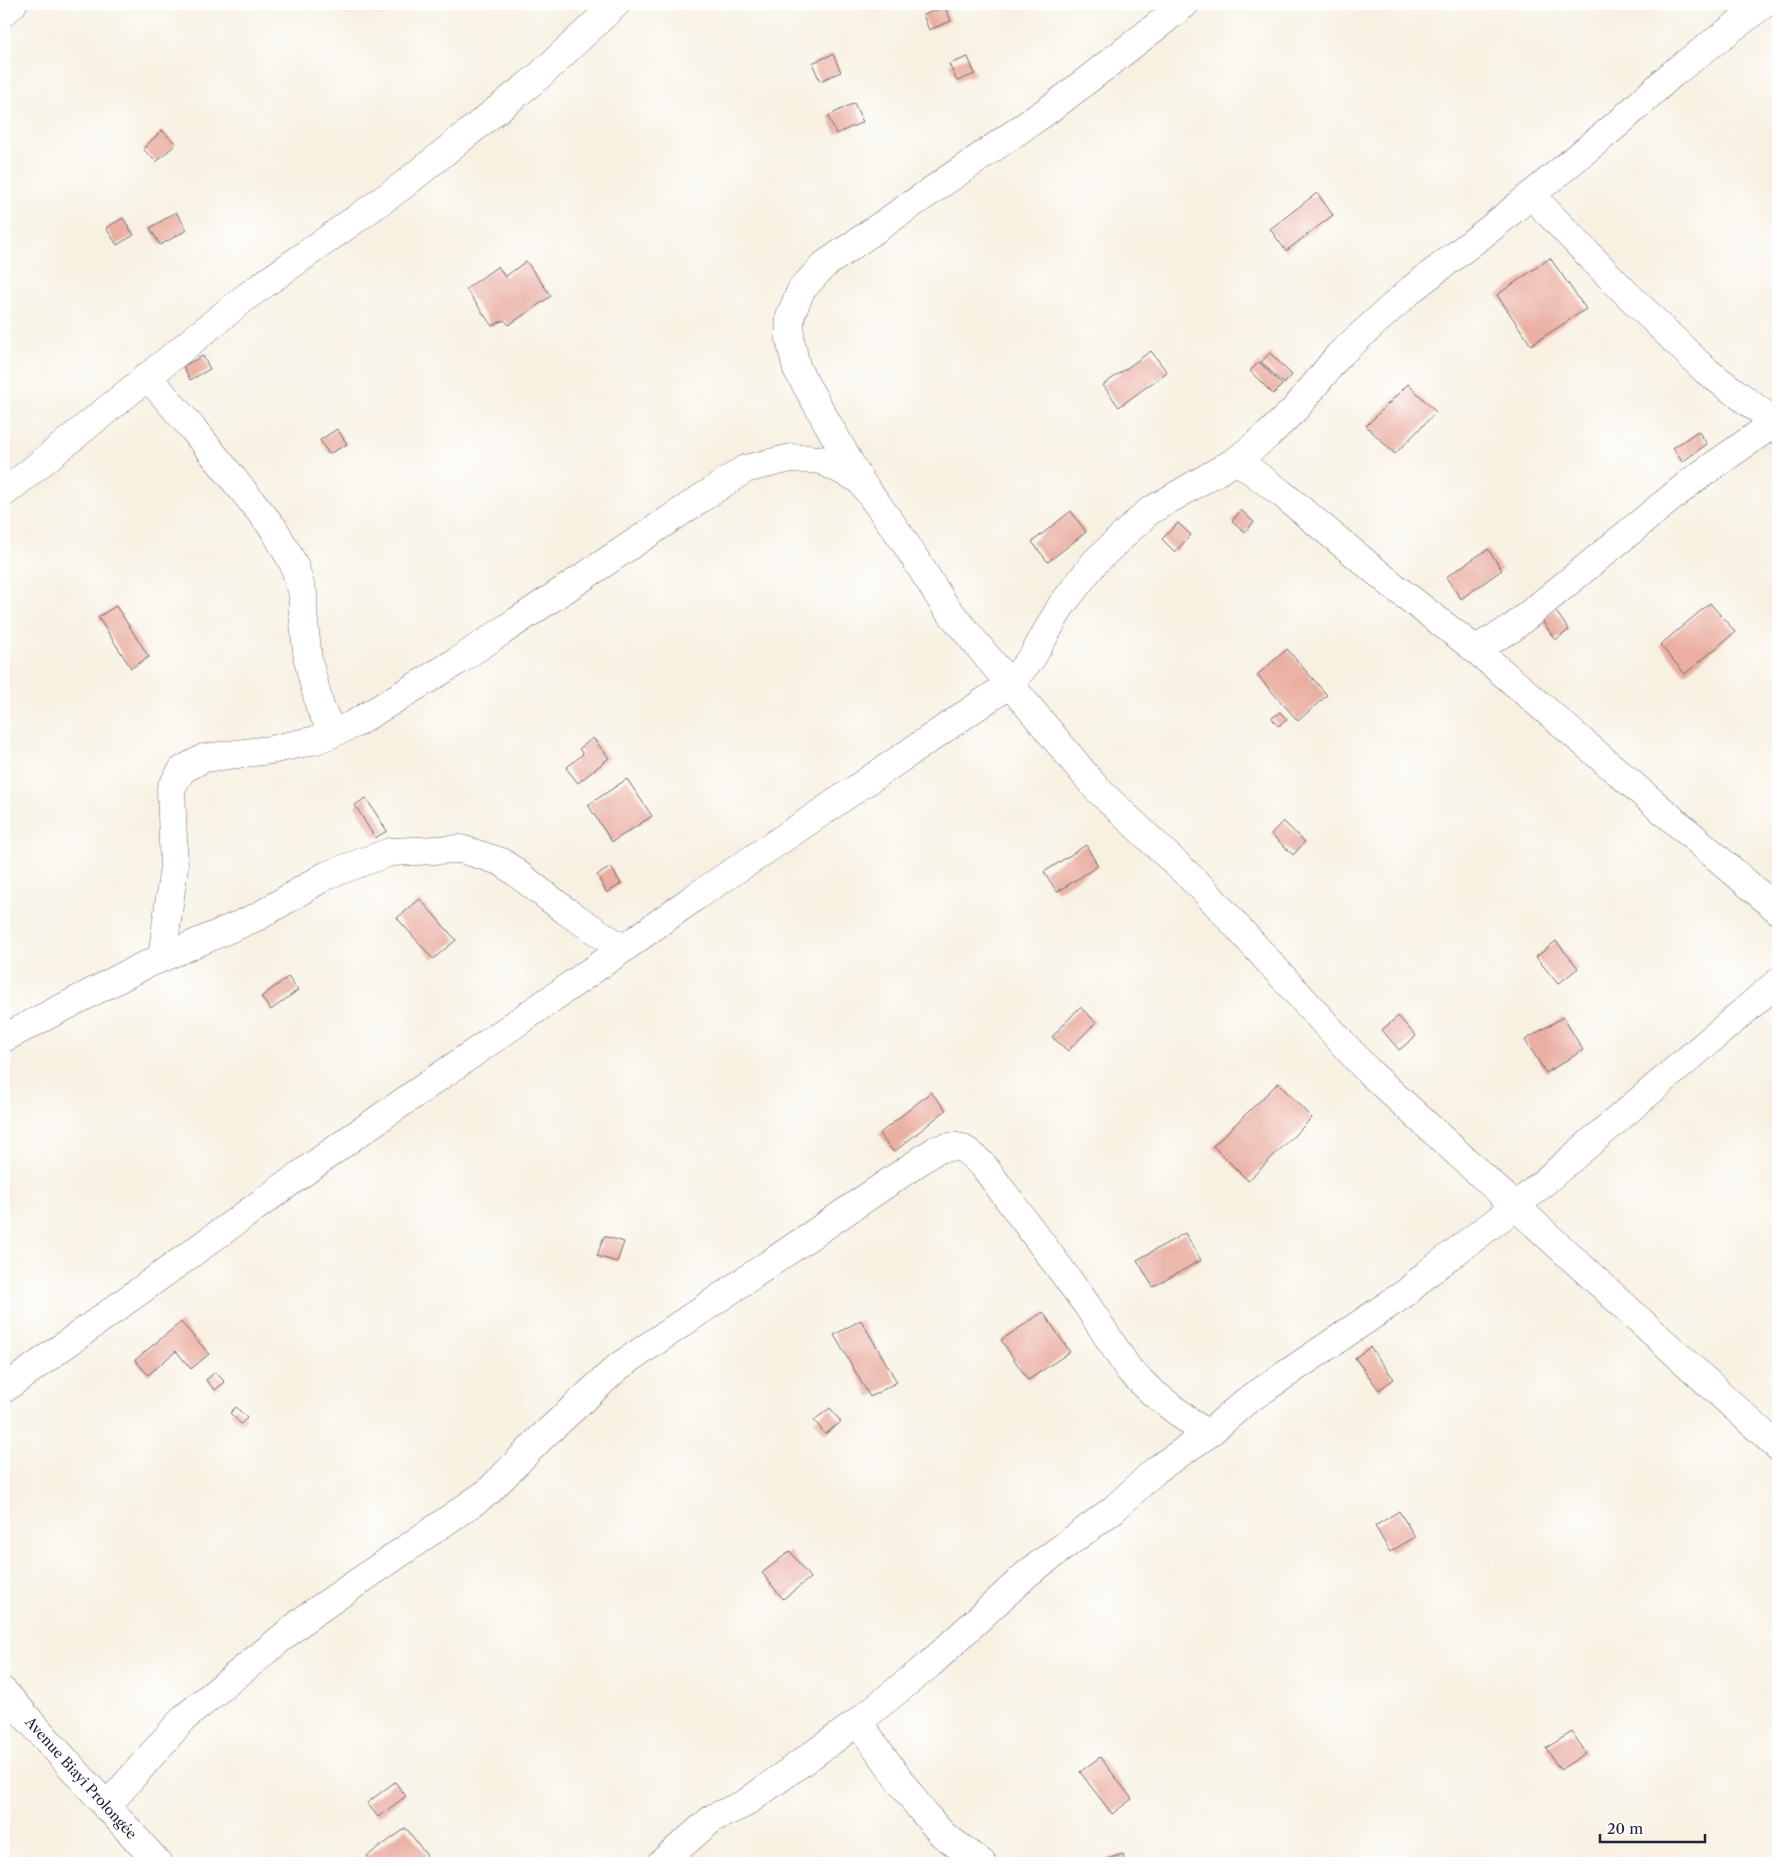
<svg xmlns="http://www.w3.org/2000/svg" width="1782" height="1867" font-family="'Libre Caslon Text',serif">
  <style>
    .building { fill: #eaafa2 }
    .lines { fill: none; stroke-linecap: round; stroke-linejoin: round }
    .minor-casing { stroke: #6d6a75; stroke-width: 29 }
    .minor { stroke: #fff; stroke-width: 28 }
    .labels { text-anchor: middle; stroke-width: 5; stroke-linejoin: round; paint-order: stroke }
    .street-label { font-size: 14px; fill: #22223b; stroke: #fff }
  </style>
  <rect width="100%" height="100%" fill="#fff"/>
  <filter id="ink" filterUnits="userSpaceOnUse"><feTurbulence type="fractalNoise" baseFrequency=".02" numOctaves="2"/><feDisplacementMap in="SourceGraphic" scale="10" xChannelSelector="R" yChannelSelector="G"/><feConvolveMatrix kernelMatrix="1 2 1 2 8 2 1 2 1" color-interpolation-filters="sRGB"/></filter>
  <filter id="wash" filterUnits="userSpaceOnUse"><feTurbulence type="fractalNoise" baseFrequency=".0096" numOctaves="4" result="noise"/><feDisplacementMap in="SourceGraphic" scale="20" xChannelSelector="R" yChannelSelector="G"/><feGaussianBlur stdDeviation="1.12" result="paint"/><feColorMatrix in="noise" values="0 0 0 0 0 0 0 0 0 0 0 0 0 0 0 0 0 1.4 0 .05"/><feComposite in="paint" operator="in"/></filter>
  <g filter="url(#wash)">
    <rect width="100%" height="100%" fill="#f8f1e2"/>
    <g id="blocks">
      <g class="building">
        <path d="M 945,7 L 951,21 L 929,30 L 923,15 Z"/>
        <path d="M 833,54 L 841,72 L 820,81 L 812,63 Z"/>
        <path d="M 968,57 L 975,74 L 957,81 L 949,64 Z"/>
        <path d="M 854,103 L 863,122 L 836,134 L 828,116 Z"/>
        <path d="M 162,130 L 176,144 L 156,162 L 143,149 Z"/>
        <path d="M 1317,193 L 1333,215 L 1286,251 L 1270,229 Z"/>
        <path d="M 176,212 L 187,230 L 160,245 L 150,228 Z"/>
        <path d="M 123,218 L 134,235 L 117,245 L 106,228 Z"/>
        <path d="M 1550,258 L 1586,309 L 1531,345 L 1497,295 Z"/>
        <path d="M 526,261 L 551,296 L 509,325 L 504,320 L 492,326 L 466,289 L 498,266 L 505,277 Z"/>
        <path d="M 1151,351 L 1167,372 L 1119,407 L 1103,385 Z"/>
        <path d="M 1270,353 L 1292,375 L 1284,384 L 1261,362 Z"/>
        <path d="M 203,356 L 210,369 L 190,380 L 183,366 Z"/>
        <path d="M 1259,362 L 1282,385 L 1273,394 L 1250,371 Z"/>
        <path d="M 1408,384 L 1436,412 L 1395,454 L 1366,426 Z"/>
        <path d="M 337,429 L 347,444 L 329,454 L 320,440 Z"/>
        <path d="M 1698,431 L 1707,444 L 1682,462 L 1673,448 Z"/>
        <path d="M 1241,510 L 1254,522 L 1245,532 L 1232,521 Z"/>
        <path d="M 1071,511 L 1086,532 L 1048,562 L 1032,542 Z"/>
        <path d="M 1178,523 L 1191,535 L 1175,552 L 1162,539 Z"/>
        <path d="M 1488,549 L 1502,570 L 1461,599 L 1446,577 Z"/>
        <path d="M 1710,603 L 1735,632 L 1685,674 L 1660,645 Z"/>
        <path d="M 116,606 L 149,657 L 131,668 L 98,617 Z"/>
        <path d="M 1555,610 L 1569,630 L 1555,640 L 1541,619 Z"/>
        <path d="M 1287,649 L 1327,695 L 1298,721 L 1257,675 Z"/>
        <path d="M 1280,712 L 1287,720 L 1278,726 L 1272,718 Z"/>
        <path d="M 593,738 L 609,758 L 578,783 L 566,768 L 583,754 L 579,749 Z"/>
        <path d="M 627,779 L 652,816 L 612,842 L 588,805 Z"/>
        <path d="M 366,798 L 387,831 L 375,838 L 355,805 Z"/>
        <path d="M 1283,821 L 1305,842 L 1293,855 L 1271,834 Z"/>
        <path d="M 1086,845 L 1098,866 L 1057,892 L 1044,872 Z"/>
        <path d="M 611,867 L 621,884 L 607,893 L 597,875 Z"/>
        <path d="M 420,899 L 456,940 L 433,959 L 397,918 Z"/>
        <path d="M 1556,941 L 1578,968 L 1558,984 L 1536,957 Z"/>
        <path d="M 288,977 L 298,990 L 271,1010 L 261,997 Z"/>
        <path d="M 1080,1007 L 1096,1022 L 1068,1051 L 1052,1037 Z"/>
        <path d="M 1398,1016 L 1416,1036 L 1399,1050 L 1382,1030 Z"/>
        <path d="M 1563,1017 L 1583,1050 L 1546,1073 L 1525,1040 Z"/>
        <path d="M 1278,1083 L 1312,1118 L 1248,1181 L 1213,1146 Z"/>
        <path d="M 931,1092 L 946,1110 L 894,1152 L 879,1134 Z"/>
        <path d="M 1185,1233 L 1201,1260 L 1153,1287 L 1137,1260 Z"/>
        <path d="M 604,1236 L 624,1242 L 617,1262 L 597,1256 Z"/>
        <path d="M 1043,1312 L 1070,1352 L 1028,1380 L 1001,1340 Z"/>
        <path d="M 861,1320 L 897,1382 L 870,1397 L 834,1335 Z"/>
        <path d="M 181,1322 L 209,1354 L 191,1369 L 176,1351 L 148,1375 L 135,1360 Z"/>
        <path d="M 1370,1347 L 1394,1379 L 1379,1390 L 1355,1358 Z"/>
        <path d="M 215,1372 L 225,1382 L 215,1390 L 206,1380 Z"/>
        <path d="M 236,1407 L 247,1418 L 241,1424 L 230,1413 Z"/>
        <path d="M 830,1408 L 841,1422 L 825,1434 L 814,1420 Z"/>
        <path d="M 1399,1511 L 1415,1537 L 1390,1552 L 1375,1526 Z"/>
        <path d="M 790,1551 L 810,1578 L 783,1599 L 762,1573 Z"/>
        <path d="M 1572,1732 L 1586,1753 L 1560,1770 L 1546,1748 Z"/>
        <path d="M 1100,1757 L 1132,1799 L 1112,1814 L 1080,1772 Z"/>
        <path d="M 395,1782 L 406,1796 L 378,1817 L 367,1803 Z"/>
        <path d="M 406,1828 L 427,1856 L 417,1863 L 372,1863 L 367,1856 Z"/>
        <path d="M 1123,1854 L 1125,1863 L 1094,1863 Z"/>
      </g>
    </g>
  </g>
  <g filter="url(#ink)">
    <use href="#blocks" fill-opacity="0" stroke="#6d6a75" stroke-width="1"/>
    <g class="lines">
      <defs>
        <g id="minor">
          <path d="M 4,12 L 13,4"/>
          <path d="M 1531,195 L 1618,285 L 1705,370 L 1778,424"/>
          <path d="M 147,376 L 193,429 L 274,529 L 294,565 L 303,594 L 303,613 L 308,660 L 320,707 L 333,733"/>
          <path d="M 1237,460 L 1281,493 L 1396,588 L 1475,649 L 1778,910"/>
          <path d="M 859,479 L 797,369 L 790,340 L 790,317 L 801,290 L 824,265 L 1054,106 L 1185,4"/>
          <path d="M 4,493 L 246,297 L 401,187 L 538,77 L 616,4"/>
          <path d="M 1475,649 L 1511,629 L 1693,480 L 1776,422"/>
          <path d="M 162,958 L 174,867 L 171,788 L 182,770 L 204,758 L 270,750 L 316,740 L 354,724 L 456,662 L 745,469 L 791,458 L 821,460 L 859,479 L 902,538 L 945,606 L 1097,789 L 1203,889 L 1368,1071 L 1778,1447"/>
          <path d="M 4,1038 L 143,966 L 259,916 L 327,875 L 390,852 L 461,849 L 502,862 L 566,911 L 623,949 L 695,897 L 766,850 L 1010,684 L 1033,656 L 1061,606 L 1095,562 L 1148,512 L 1237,460 L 1268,435 L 1296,408 L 1339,355 L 1413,288 L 1491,228 L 1620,122 L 1672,74 L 1764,4"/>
          <path d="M 4,1389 L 347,1141 L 623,949"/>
          <path d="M 4,1692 L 158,1863"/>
          <path d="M 858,1722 L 919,1807 L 942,1834 L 982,1863"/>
          <path d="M 106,1807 L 184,1718 L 306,1618 L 488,1492 L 542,1437 L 618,1367 L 936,1150 C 962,1142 964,1149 983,1165 L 1087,1305 L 1129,1370 L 1152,1392 L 1207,1435"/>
          <path d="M 661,1863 L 713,1818 L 744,1804 L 858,1722 L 930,1664 L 1028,1573 L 1114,1509 L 1157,1469 L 1207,1435 L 1245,1402 L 1407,1292 L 1429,1272 L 1515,1207 L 1778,982"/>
        </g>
      </defs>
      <use href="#minor" class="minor-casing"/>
      <use href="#minor" class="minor"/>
    </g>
  </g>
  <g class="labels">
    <g class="street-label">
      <text transform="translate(81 1778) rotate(48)" y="5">Avenue Biayi Prolongée</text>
    </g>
  </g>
  <rect width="1782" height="1867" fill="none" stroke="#fff" stroke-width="20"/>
  <path d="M1600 1834v8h105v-8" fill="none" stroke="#22223b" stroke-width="2.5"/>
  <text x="1607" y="1834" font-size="15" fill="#22223b" stroke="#ffffff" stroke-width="4" paint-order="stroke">20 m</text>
</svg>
